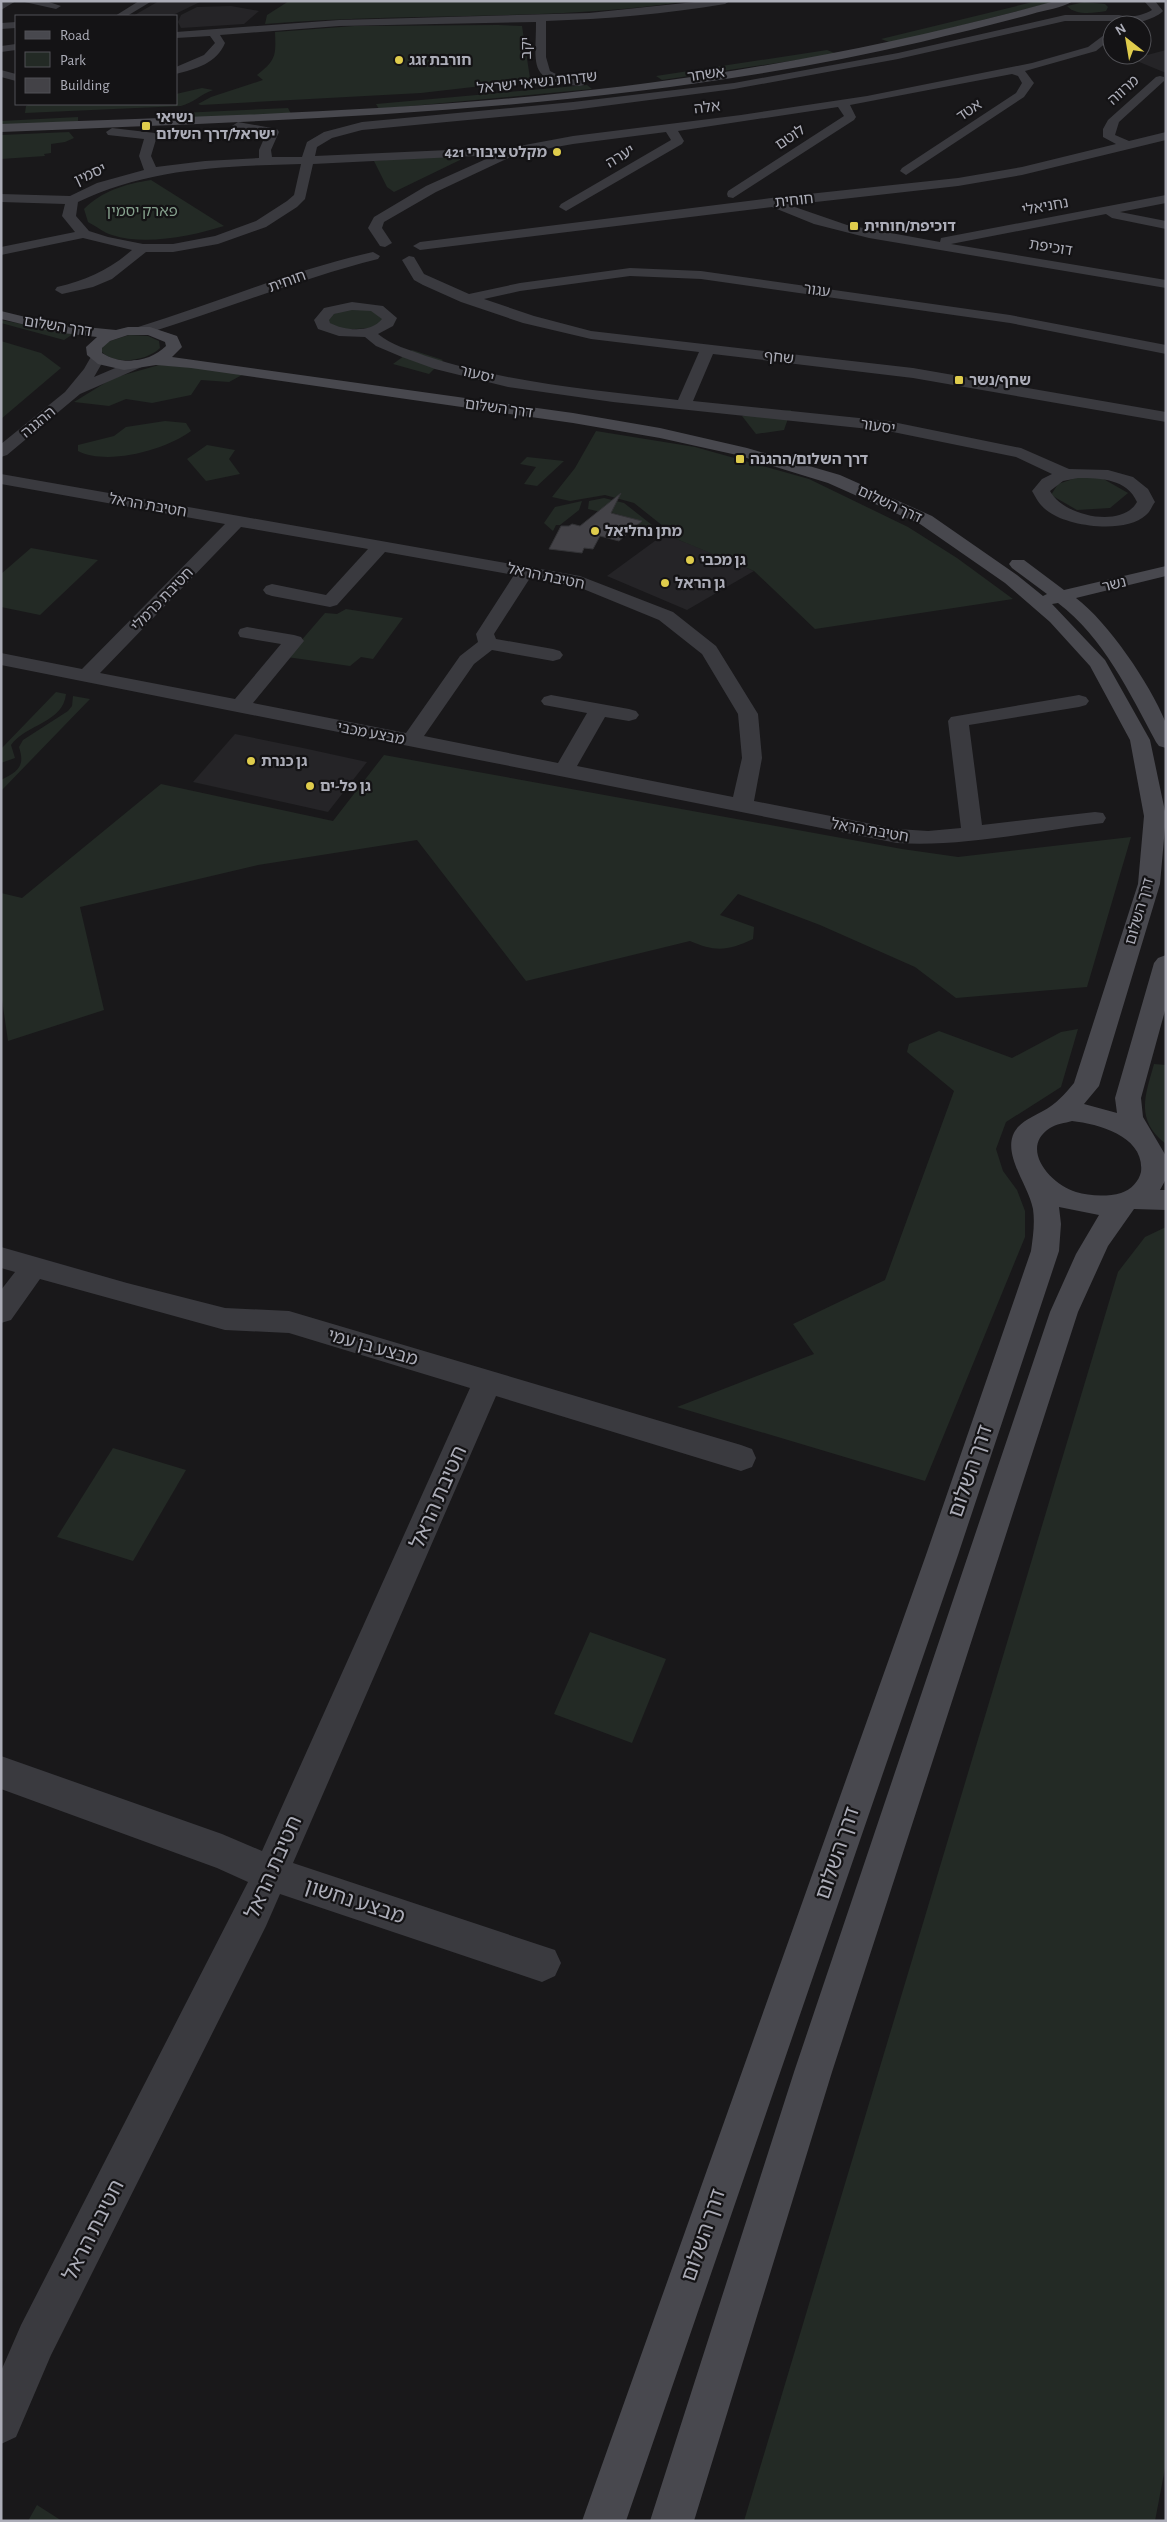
<svg xmlns="http://www.w3.org/2000/svg" width="1167" height="2522" font-family="'Alegreya Sans','Noto Sans Hebrew',sans-serif">
  <style>
    .built { fill: #252427 }
    .green { fill: #232a25 }
    .building { fill: #434247; stroke: #333336 }
    .lines { fill: none; stroke-linecap: round; stroke-linejoin: round }
    .street { fill: #3a3a3f; fill-rule: evenodd }
    .secondary { fill: #48484e; fill-rule: evenodd }
    .poi-dot { fill: #dfcc4c; stroke: #141315; stroke-width: 2 }
    .labels { text-anchor: middle; stroke-width: 4.5; stroke-linejoin: round; paint-order: stroke }
    .far-street-label { font-size: 15px; fill: #acadb8; stroke: #141315 }
    .far-poi-label { font-size: 15px; font-weight: bold; fill: #acadb8; stroke: #141315; text-anchor: start }
    .far-park-label { font-size: 15px; fill: #85a18d; stroke: #141315 }
    .street-label { font-size: 18px; fill: #acadb8; stroke: #141315 }
    .near-street-label { font-size: 21px; fill: #acadb8; stroke: #141315 }
  </style>
  <rect width="100%" height="100%" fill="#19181a"/>
  <g class="built">
    <path d="M 159,1 L 192,1 L 200,2 L 171,16 L 133,16 Z"/>
    <path d="M 231,6 L 259,11 L 244,24 L 181,28 L 178,22 L 181,15 L 197,7 Z"/>
    <path d="M 1166,50 L 1166,73 L 1132,59 Z"/>
    <path d="M 659,538 L 674,538 L 692,545 L 754,571 L 687,610 L 607,576 Z"/>
    <path d="M 235,734 L 303,748 L 367,762 L 328,812 L 193,782 Z"/>
  </g>
  <g class="green">
    <path d="M 289,1 L 691,1 C 549,22 407,12 265,24 L 267,15 Z"/>
    <path d="M 1037,1 L 1058,1 L 892,43 L 881,39 Z"/>
    <path d="M 1084,2 L 1105,4 L 1108,7 L 1106,11 C 1094,13 1076,16 1067,6 Z"/>
    <path d="M 498,25 L 522,26 L 530,78 L 526,81 L 421,93 L 201,105 L 198,104 L 211,97 L 263,80 L 257,75 C 276,60 276,56 275,32 L 354,26 Z"/>
    <path d="M 827,50 L 837,54 L 662,80 L 656,76 Z"/>
    <path d="M 587,85 L 592,89 L 379,109 L 376,104 Z"/>
    <path d="M 202,88 L 213,90 C 201,94 193,103 181,106 L 25,113 L 26,106 L 30,104 L 176,104 L 176,94 Z"/>
    <path d="M 288,108 L 291,114 L 157,119 L 158,114 Z"/>
    <path d="M 78,117 L 78,122 L 1,125 L 1,121 Z"/>
    <path d="M 69,132 L 74,138 L 65,142 L 51,144 L 51,153 L 44,154 L 45,156 L 1,159 L 1,135 Z"/>
    <path d="M 465,153 L 460,160 L 394,192 L 387,187 L 374,161 Z"/>
    <path d="M 151,180 L 224,226 C 192,236 145,246 112,235 C 104,233 96,226 88,222 L 84,209 C 102,191 125,184 151,180 Z"/>
    <path d="M 348,309 L 370,309 L 385,316 L 382,324 L 371,328 L 339,330 L 325,319 L 331,315 Z"/>
    <path d="M 1,320 L 73,334 L 64,340 L 1,323 Z"/>
    <path d="M 129,335 L 148,336 L 159,341 L 160,348 C 147,361 114,366 101,351 L 104,343 Z"/>
    <path d="M 1,341 L 41,353 L 61,368 L 1,419 Z"/>
    <path d="M 412,350 L 443,360 L 429,374 L 393,364 Z"/>
    <path d="M 159,365 L 213,369 L 242,375 L 229,382 L 201,380 L 191,395 L 152,403 L 126,399 L 109,406 L 74,402 L 113,378 Z"/>
    <path d="M 791,410 L 784,430 L 756,434 L 742,416 Z"/>
    <path d="M 165,421 L 186,423 L 191,431 C 166,450 107,466 78,451 L 78,445 L 114,436 L 126,427 Z"/>
    <path d="M 596,431 L 695,447 L 809,479 L 908,527 L 957,558 L 1013,599 L 815,629 L 754,571 L 674,538 L 668,530 L 634,503 L 605,495 L 570,501 L 552,497 L 575,468 Z"/>
    <path d="M 207,445 L 235,450 L 229,459 L 240,474 L 206,481 L 187,459 Z"/>
    <path d="M 527,457 L 564,461 L 537,486 L 524,484 L 536,467 L 520,464 Z"/>
    <path d="M 1079,477 L 1100,477 L 1128,493 L 1110,508 L 1077,510 L 1051,495 L 1058,484 Z"/>
    <path d="M 604,498 L 624,503 L 652,525 L 652,529 L 645,532 L 633,529 L 641,521 L 603,510 L 601,512 L 588,509 L 589,501 Z"/>
    <path d="M 582,501 L 579,510 L 560,525 L 556,525 L 553,531 L 544,523 L 555,507 Z"/>
    <path d="M 31,548 L 98,560 L 40,615 L 1,607 L 1,574 Z"/>
    <path d="M 346,609 L 403,618 L 373,659 L 361,657 L 350,666 L 287,657 L 325,613 L 337,614 Z"/>
    <path d="M 56,692 L 66,694 C 63,723 26,724 11,745 L 15,758 L 1,763 L 1,749 Z"/>
    <path d="M 73,696 L 90,699 L 1,791 L 1,780 C 19,771 25,766 19,747 L 23,740 L 68,711 L 72,706 Z"/>
    <path d="M 384,755 L 902,849 L 958,857 L 1131,837 L 1087,987 L 956,998 L 915,967 L 820,925 L 738,894 L 720,915 L 754,927 L 753,939 C 728,951 715,952 690,941 L 526,981 L 417,840 L 258,865 L 80,907 L 104,1010 L 8,1041 L 1,993 L 1,893 L 22,898 L 161,784 L 333,821 Z"/>
    <path d="M 1078,1029 L 1061,1087 L 1006,1122 L 996,1149 L 1003,1171 L 1017,1190 L 1025,1211 L 1025,1237 L 925,1481 L 677,1407 L 814,1354 L 793,1324 L 885,1280 L 954,1091 L 907,1052 L 909,1044 L 939,1031 L 1012,1058 L 1061,1032 Z"/>
    <path d="M 1154,1064 L 1166,1065 L 1166,1144 C 1135,1120 1145,1096 1154,1064 Z"/>
    <path d="M 1166,1227 L 1166,2463 L 1155,2521 L 744,2521 L 1118,1272 L 1145,1237 Z"/>
    <path d="M 113,1448 L 186,1470 L 133,1561 L 57,1537 Z"/>
    <path d="M 590,1632 L 666,1659 L 632,1743 L 554,1714 Z"/>
    <path d="M 37,2505 L 62,2521 L 28,2521 Z"/>
  </g>
  <path class="building" d="M 621,493 L 611,513 L 642,521 L 619,541 L 600,536 L 593,549 L 584,548 L 582,553 L 549,549 L 561,526 L 569,526 L 572,524 L 580,526 Z"/>
  <g class="lines">
    <g class="street">
      <path d="M 3,1 L 16,1 L 1,10 Z"/>
      <path d="M 20,1 L 46,1 L 61,6 L 56,9 Z"/>
      <path d="M 139,1 L 152,1 L 127,16 L 115,16 Z"/>
      <path d="M 704,1 L 730,1 L 725,4 C 666,14 606,19 546,21 L 546,57 L 550,71 L 564,78 L 584,81 L 584,85 L 580,86 C 527,81 536,66 536,22 L 339,26 L 220,35 L 225,43 C 217,63 196,69 176,74 L 176,67 L 204,55 L 215,43 L 210,36 L 176,38 L 176,32 L 339,20 L 589,13 Z"/>
      <path d="M 1144,1 L 1155,1 L 1163,11 C 1155,20 1122,29 1113,21 L 1065,21 L 898,59 L 734,89 L 573,110 L 362,130 L 332,138 L 317,147 L 315,156 L 514,147 L 573,136 L 741,115 L 867,96 L 1032,63 L 1088,47 L 1112,29 L 1112,38 L 1096,51 L 1025,71 L 1034,83 L 1024,97 L 906,175 L 900,171 L 902,168 L 1016,93 L 1022,83 L 1018,76 L 1012,74 L 850,105 L 856,117 L 854,120 L 733,198 L 728,197 L 727,194 L 728,191 L 844,116 L 838,107 L 678,131 L 684,141 L 682,144 L 566,211 L 559,207 L 561,204 L 671,140 L 666,132 L 573,144 L 517,154 L 436,192 L 384,222 L 382,228 L 392,243 L 385,247 L 380,246 L 368,228 L 374,217 L 426,186 L 495,155 L 313,164 L 305,199 L 297,207 L 266,227 L 218,244 L 173,252 L 146,252 L 112,279 L 93,287 L 62,294 L 55,290 L 57,287 C 87,280 109,270 132,250 L 83,238 L 1,255 L 1,247 L 75,232 L 62,216 L 65,204 L 1,202 L 1,194 L 70,196 L 97,183 L 144,170 L 139,156 L 144,139 L 108,135 L 106,132 L 112,128 L 155,133 L 157,136 L 151,156 L 156,167 L 205,161 L 259,158 L 259,150 L 266,134 L 234,129 L 232,126 L 238,122 L 277,129 L 279,132 L 271,150 L 272,157 L 302,157 L 307,142 L 324,132 L 362,122 L 573,102 L 734,83 L 898,53 L 1065,15 L 1119,15 C 1129,18 1142,16 1152,10 ZM 301,164 L 294,195 L 287,201 L 256,221 L 215,236 L 173,244 L 143,244 L 108,237 L 89,231 L 76,216 L 78,202 C 148,168 224,166 301,164 Z"/>
      <path d="M 16,22 L 16,28 L 1,29 L 1,23 Z"/>
      <path d="M 16,44 L 16,50 L 1,52 L 1,46 Z"/>
      <path d="M 1,70 L 16,74 L 16,81 L 1,77 Z"/>
      <path d="M 1160,76 L 1164,77 L 1164,81 L 1119,122 L 1115,135 L 1129,141 L 1166,132 L 1166,140 L 1022,175 L 958,186 L 789,205 L 847,225 L 940,242 L 941,238 L 946,237 L 1166,195 L 1166,203 L 1120,212 L 1166,221 L 1166,229 L 1112,218 L 1106,214 L 951,244 L 1166,280 L 1166,288 L 869,238 L 814,224 L 772,207 L 420,250 L 413,246 L 420,242 L 771,198 L 958,178 L 1022,167 L 1116,144 L 1103,137 L 1103,129 L 1108,120 L 1156,77 Z"/>
      <path d="M 373,252 L 380,256 L 378,259 C 299,279 223,310 145,334 L 140,335 L 133,331 L 135,328 C 214,304 292,270 373,252 Z"/>
      <path d="M 409,256 L 414,257 L 424,274 L 469,294 L 520,283 L 630,268 L 701,271 L 1010,315 L 1166,345 L 1166,354 L 1010,323 L 701,279 L 630,276 L 520,291 L 484,299 L 534,316 L 591,331 L 913,368 L 1166,412 L 1166,422 L 913,378 L 713,354 L 693,401 L 888,421 L 1021,448 L 1069,469 L 1108,470 L 1133,477 L 1148,489 L 1155,502 C 1152,506 1150,512 1146,515 C 1126,534 1070,527 1049,512 C 1041,507 1037,500 1032,491 L 1042,479 L 1052,474 L 1016,457 L 888,431 L 613,402 L 508,387 L 435,369 L 402,357 L 376,346 L 365,337 L 339,336 L 318,329 L 314,320 L 324,308 L 352,302 L 383,306 L 397,318 L 393,326 L 378,334 C 391,345 410,350 426,356 C 507,383 593,390 678,400 L 699,352 L 591,339 L 523,323 L 461,302 L 423,285 L 414,280 L 402,260 ZM 352,310 L 371,311 L 382,319 C 371,333 345,331 330,323 L 329,320 L 334,314 ZM 1078,478 C 1101,478 1127,479 1137,502 C 1122,529 1063,516 1050,491 L 1063,481 Z"/>
      <path d="M 97,353 L 105,358 L 94,377 L 134,360 L 144,360 L 147,363 L 144,366 L 80,394 L 7,455 L 1,457 L 1,444 L 65,392 L 84,369 L 92,355 Z"/>
      <path d="M 1,474 L 580,576 L 673,612 L 716,646 L 758,714 L 762,758 L 754,801 L 897,829 L 928,831 L 961,828 L 948,721 L 951,717 L 1079,695 L 1086,697 L 1089,701 L 1086,705 L 1079,707 L 969,725 L 982,825 L 1095,812 L 1103,813 L 1106,818 L 1103,823 L 1095,824 C 1030,832 962,847 897,843 L 1,665 L 1,653 L 82,669 L 225,524 L 1,484 ZM 241,527 L 368,549 L 326,595 L 272,584 L 266,586 L 263,590 L 266,594 L 272,596 L 330,607 L 337,605 L 385,552 L 514,575 L 476,634 L 478,642 L 460,656 L 406,733 L 253,703 L 304,641 L 301,637 L 294,635 L 247,627 L 240,629 L 238,633 L 240,637 L 281,644 L 235,699 L 100,673 ZM 530,578 L 576,586 L 659,620 L 702,654 L 738,714 L 742,758 L 733,797 L 577,766 L 605,717 L 629,721 L 636,719 L 639,715 L 636,711 L 629,709 L 551,695 L 544,697 L 541,701 L 544,705 L 587,713 L 558,763 L 424,736 L 474,664 L 492,650 L 553,661 L 560,659 L 563,655 L 560,651 L 553,649 L 496,639 L 494,634 Z"/>
      <path d="M 1,1247 L 127,1283 L 225,1308 L 289,1311 L 741,1445 L 752,1449 L 756,1458 L 752,1467 L 741,1471 L 496,1396 L 293,1863 L 555,1950 L 561,1963 L 555,1976 L 542,1982 L 280,1894 L 266,1926 L 51,2355 L 16,2437 L 1,2444 L 1,2371 L 21,2325 L 248,1882 L 217,1868 L 1,1789 L 1,1756 L 222,1834 L 262,1851 L 470,1388 L 289,1333 L 225,1330 L 40,1279 L 11,1320 L 1,1323 L 1,1290 L 15,1272 L 1,1268 Z"/>
    </g>
    <g class="secondary">
      <path d="M 1055,1 L 1073,1 C 1062,8 1045,10 1032,14 C 995,24 958,33 921,42 C 619,112 309,119 1,132 L 1,124 C 179,117 358,113 535,96 C 711,79 885,48 1055,1 Z"/>
      <path d="M 1,311 L 54,324 L 116,330 L 128,327 L 150,327 L 177,336 L 182,347 L 172,357 L 573,413 L 660,428 L 747,448 L 840,475 L 932,516 L 1017,575 L 1043,596 L 1047,594 L 1012,568 L 1009,564 L 1012,560 L 1024,560 L 1064,590 L 1166,566 L 1166,576 L 1076,598 C 1108,622 1150,684 1165,721 C 1167,729 1166,740 1166,748 L 1159,746 L 1156,742 C 1129,692 1104,638 1058,603 L 1052,604 L 1105,660 L 1150,740 L 1166,816 L 1160,884 L 1099,1086 L 1084,1104 L 1117,1113 L 1115,1098 L 1154,963 L 1158,958 L 1166,955 L 1166,1007 L 1141,1098 L 1143,1117 L 1166,1156 L 1166,1179 L 1160,1190 L 1166,1190 L 1166,1210 L 1134,1209 L 1108,1246 L 1078,1312 L 832,2072 L 694,2521 L 650,2521 L 794,2072 L 1050,1312 L 1076,1254 L 1099,1215 L 1059,1207 L 1061,1224 L 1059,1251 L 958,1555 L 626,2521 L 582,2521 L 926,1555 L 1031,1251 C 1033,1237 1035,1223 1033,1209 C 1028,1183 998,1150 1018,1127 C 1026,1119 1034,1116 1043,1111 C 1055,1105 1066,1093 1074,1083 L 1138,884 L 1144,816 L 1130,740 L 1090,666 L 1050,622 L 1005,583 L 920,524 L 828,483 L 737,455 L 660,438 L 573,423 L 191,368 L 156,365 L 124,370 L 98,364 L 87,355 L 86,347 L 97,337 L 54,332 L 1,319 ZM 128,335 L 148,335 L 165,342 L 166,346 C 150,362 122,366 102,353 L 102,348 L 110,341 ZM 1072,1121 C 1100,1124 1145,1137 1141,1172 C 1139,1181 1131,1190 1121,1193 C 1107,1197 1089,1196 1076,1192 C 1050,1184 1019,1148 1050,1128 C 1056,1124 1065,1123 1072,1121 Z"/>
    </g>
  </g>
  <g class="poi-dot">
    <circle cx="399" cy="60" r="5"/>
    <rect x="141" y="121" width="10" height="10" rx="2.5"/>
    <circle cx="557" cy="152" r="5"/>
    <rect x="849" y="221" width="10" height="10" rx="2.5"/>
    <rect x="954" y="375" width="10" height="10" rx="2.5"/>
    <rect x="735" y="454" width="10" height="10" rx="2.5"/>
    <circle cx="595" cy="531" r="5"/>
    <circle cx="690" cy="560" r="5"/>
    <circle cx="665" cy="583" r="5"/>
    <circle cx="251" cy="761" r="5"/>
    <circle cx="310" cy="786" r="5"/>
  </g>
  <g class="labels">
    <g class="far-street-label">
      <text transform="translate(526 48) rotate(-90)" y="5">יקב</text>
      <text transform="translate(706 74) rotate(-8)" y="5">אשחר</text>
      <text transform="translate(537 82) rotate(-6)" y="5">שדרות נשיאי ישראל</text>
      <text transform="translate(1123 90) rotate(-42)" y="5">מרווה</text>
      <text transform="translate(707 107) rotate(-7)" y="5">אלה</text>
      <text transform="translate(969 110) rotate(-34)" y="5">אטד</text>
      <text transform="translate(790 137) rotate(-34)" y="5">לוטם</text>
      <text transform="translate(620 156) rotate(-31)" y="5">יערה</text>
      <text transform="translate(90 174) rotate(-25)" y="5">יסמין</text>
      <text transform="translate(794 200) rotate(-6)" y="5">חוחית</text>
      <text transform="translate(1045 206) rotate(-10)" y="5">נחניאלי</text>
      <text transform="translate(1051 247) rotate(9)" y="5">דוכיפת</text>
      <text transform="translate(287 281) rotate(-20)" y="5">חוחית</text>
      <text transform="translate(817 290) rotate(8)" y="5">עגור</text>
      <text transform="translate(58 326) rotate(9)" y="5">דרך השלום</text>
      <text transform="translate(779 357) rotate(6)" y="5">שחף</text>
      <text transform="translate(477 374) rotate(14)" y="5">יסעור</text>
      <text transform="translate(499 408) rotate(8)" y="5">דרך השלום</text>
      <text transform="translate(38 422) rotate(-40)" y="5">ההגנה</text>
      <text transform="translate(878 426) rotate(8)" y="5">יסעור</text>
      <text transform="translate(890 504) rotate(25)" y="5">דרך השלום</text>
      <text transform="translate(148 505) rotate(10)" y="5">חטיבת הראל</text>
      <text transform="translate(546 576) rotate(12)" y="5">חטיבת הראל</text>
      <text transform="translate(1114 584) rotate(-14)" y="5">נשר</text>
      <text transform="translate(162 599) rotate(-46)" y="5">חטיבת כרמלי</text>
      <text transform="translate(371 733) rotate(11)" y="5">מבצע מכבי</text>
      <text transform="translate(870 830) rotate(10)" y="5">חטיבת הראל</text>
      <text transform="translate(1139 911) rotate(-74)" y="5">דרך השלום</text>
    </g>
    <g class="far-poi-label">
      <text x="409" y="65">חורבת זגג</text>
      <text x="156" y="122">נשיאי<tspan x="156" dy="17">ישראל/דרך השלום</tspan></text>
      <text x="547" y="157" text-anchor="end">מקלט ציבורי 421</text>
      <text x="864" y="231">דוכיפת/חוחית</text>
      <text x="969" y="385">שחף/נשר</text>
      <text x="750" y="464">דרך השלום/ההגנה</text>
      <text x="605" y="536">מתן נחליאל</text>
      <text x="700" y="565">גן מכבי</text>
      <text x="675" y="588">גן הראל</text>
      <text x="261" y="766">גן כנרת</text>
      <text x="320" y="791">גן פל-ים</text>
    </g>
    <g class="far-park-label">
      <text x="142" y="216">פארק יסמין</text>
    </g>
    <g class="street-label">
      <text transform="translate(373 1347) rotate(16)" y="6">מבצע בן עמי</text>
    </g>
    <g class="near-street-label">
      <text transform="translate(970 1471) rotate(-71)" y="7">דרך השלום</text>
      <text transform="translate(438 1497) rotate(-66)" y="7">חטיבת הראל</text>
      <text transform="translate(837 1853) rotate(-71)" y="7">דרך השלום</text>
      <text transform="translate(273 1867) rotate(-66)" y="7">חטיבת הראל</text>
      <text transform="translate(355 1901) rotate(18)" y="7">מבצע נחשון</text>
      <text transform="translate(93 2230) rotate(-63)" y="7">חטיבת הראל</text>
      <text transform="translate(703 2235) rotate(-71)" y="7">דרך השלום</text>
    </g>
  </g>
  <rect width="1167" height="2522" fill="none" stroke="#acadb8" stroke-width="5"/>
  <rect x="15" y="15" width="162" height="90" fill="#141315" stroke="#515156"/>
  <rect x="25" y="31" width="25" height="8" fill="#48484e" stroke="#515156"/>
  <text x="60" y="40" font-size="15" fill="#acadb8">Road</text>
  <rect x="25" y="52" width="25" height="15" fill="#232a25" stroke="#515156"/>
  <text x="60" y="65" font-size="15" fill="#acadb8">Park</text>
  <rect x="25" y="78" width="25" height="15" fill="#434247" stroke="#515156"/>
  <text x="60" y="90" font-size="15" fill="#acadb8">Building</text>
  <g transform="translate(1127 40) rotate(329)"><circle r="24" fill="#141315" stroke="#515156"/>
  <path d="M0-4L9 19L0 12L-9 19Z" fill="#dfcc4c"/>
  <text y="-8" font-size="14" font-weight="bold" text-anchor="middle" fill="#acadb8">N</text>
  </g>
</svg>
